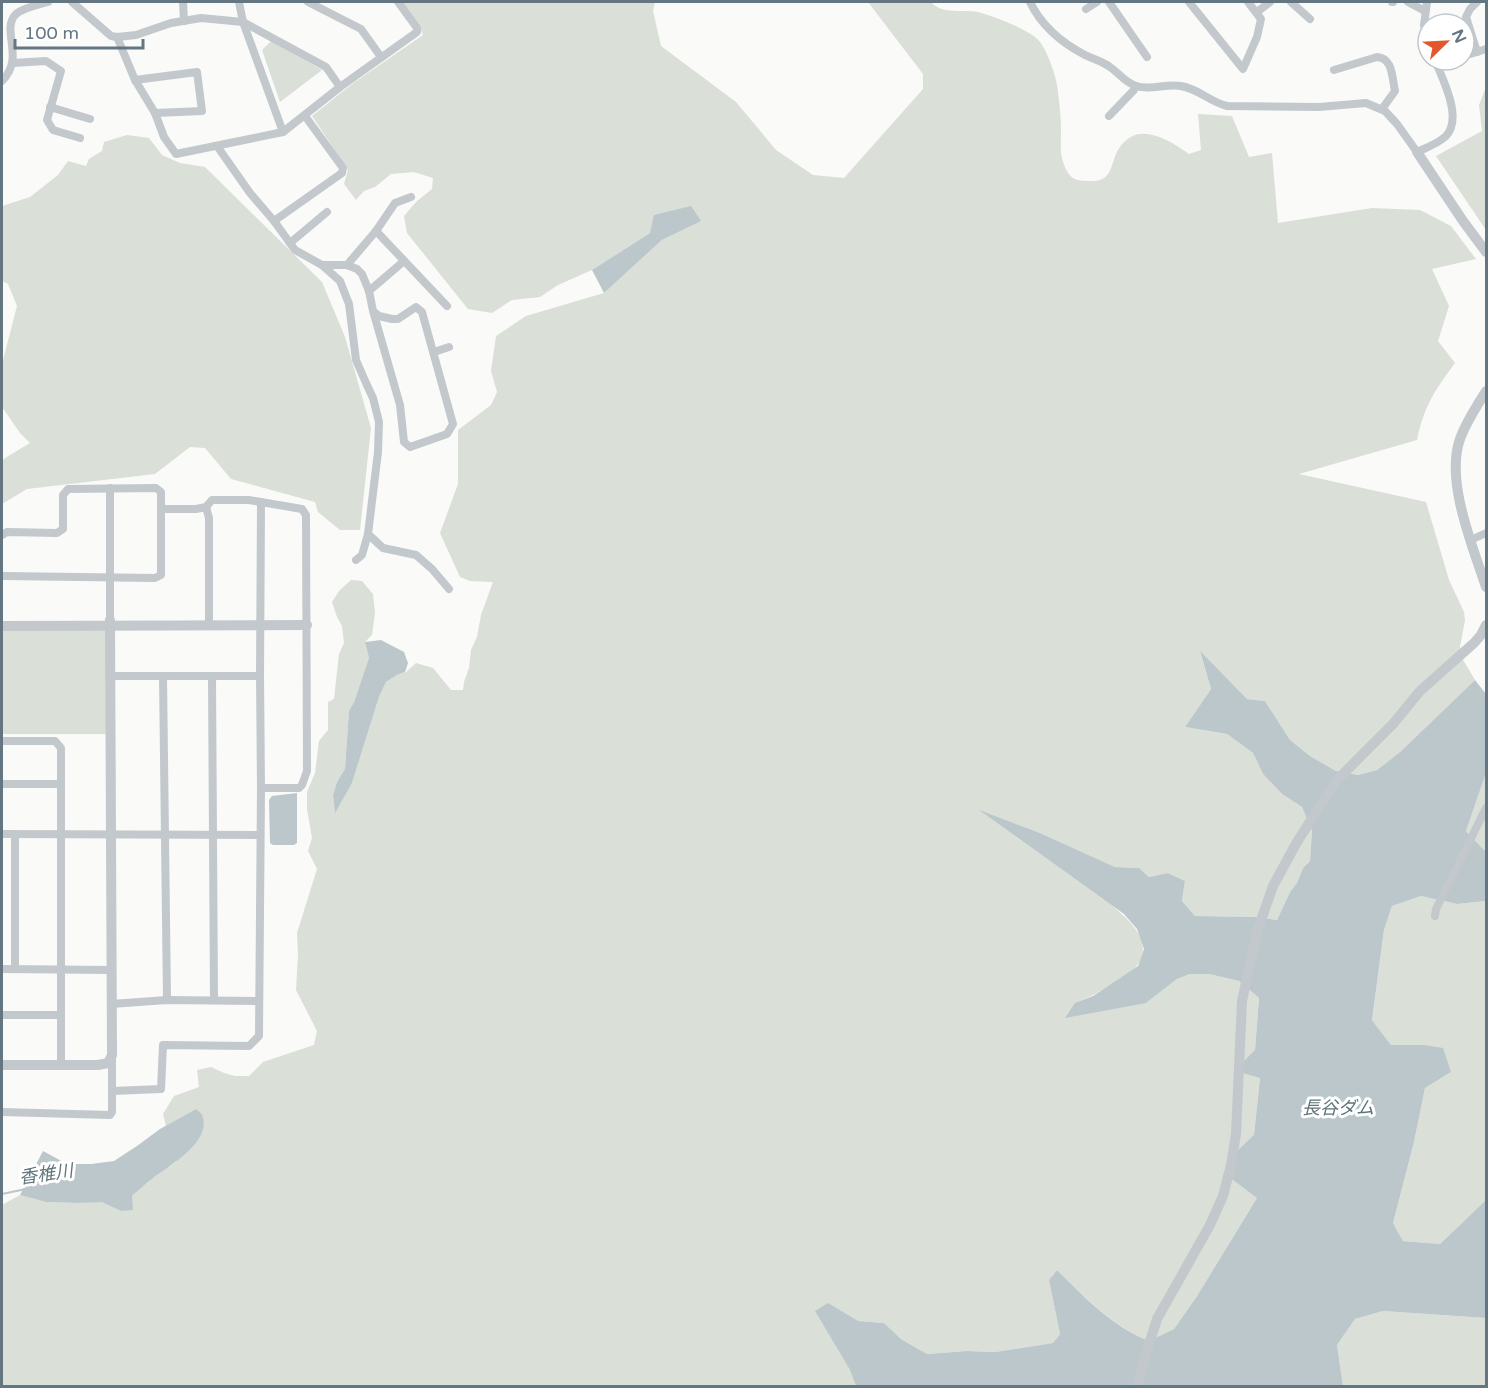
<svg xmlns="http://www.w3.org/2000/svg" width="1488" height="1388" font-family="'Varela Round','Noto Sans JP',sans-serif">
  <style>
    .green { fill: #dadfd7 }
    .water { fill: #bbc7cb }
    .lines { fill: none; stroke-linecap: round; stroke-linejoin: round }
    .stream { stroke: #bbc7cb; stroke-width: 2 }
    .minor { stroke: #c3c8cc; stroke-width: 8 }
    .tertiary { stroke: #c3c8cc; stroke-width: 10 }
    .labels { text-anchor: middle; stroke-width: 6; stroke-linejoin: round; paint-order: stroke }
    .water-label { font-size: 18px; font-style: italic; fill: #60757c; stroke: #fff }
  </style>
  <rect width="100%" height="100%" fill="#fafaf8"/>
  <g class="green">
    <path d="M 401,2 L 655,2 L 653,11 L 661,46 L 736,102 L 776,150 L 813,175 L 844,178 L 923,89 L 923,74 L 868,2 L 931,2 C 942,15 963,9 978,12 C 993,16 1031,30 1040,42 C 1047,51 1055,73 1057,85 C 1059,100 1061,115 1061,130 C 1061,139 1060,150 1062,158 C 1063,164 1068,175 1073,178 C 1077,181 1085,181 1091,181 C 1113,182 1110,164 1118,150 C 1136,119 1168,139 1189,154 L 1201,150 L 1198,114 L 1232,116 L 1249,157 L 1272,153 L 1278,223 L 1372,208 L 1420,210 L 1451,226 L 1476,259 L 1432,269 L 1449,306 L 1438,341 L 1455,363 C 1435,390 1424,406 1417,440 L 1299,474 L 1426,502 L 1449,580 L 1464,612 L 1465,620 L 1459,653 L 1475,680 L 1400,752 L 1377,770 L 1358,775 L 1336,771 L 1310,756 L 1290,740 L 1265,701 L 1247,699 L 1200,652 L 1211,689 L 1185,727 L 1227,734 L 1253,753 L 1263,774 L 1282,794 L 1302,807 L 1312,831 L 1310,861 L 1303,868 L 1297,883 L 1290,892 L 1277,920 L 1255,917 L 1195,916 L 1182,901 L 1185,881 L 1168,873 L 1149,877 L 1139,868 L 1115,867 L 1040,833 L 982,812 L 1110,904 C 1127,918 1154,940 1138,964 C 1134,971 1122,976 1116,981 C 1102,990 1091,997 1075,1003 L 1146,1003 L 1177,979 L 1190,974 L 1209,974 L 1239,981 L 1259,998 L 1255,1050 L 1260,1077 L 1254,1136 L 1237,1151 L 1257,1198 L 1197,1296 L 1174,1329 L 1149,1341 C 1111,1326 1086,1297 1057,1270 L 1049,1280 L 1060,1334 L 1053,1343 L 995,1352 L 966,1351 L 927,1354 L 901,1339 L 884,1323 L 858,1321 L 849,1368 L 856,1386 L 2,1386 L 2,1205 L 20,1195 L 46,1202 L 77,1203 L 102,1201 L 121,1211 L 132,1196 L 152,1178 L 176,1162 L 196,1109 L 166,1126 L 163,1114 L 174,1096 L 199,1087 L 197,1070 L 211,1067 L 224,1073 L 235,1076 L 249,1076 L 263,1062 L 314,1045 L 317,1031 L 296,990 L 298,955 L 297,933 L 317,869 L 308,851 L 312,838 L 307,809 L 307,792 L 315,773 L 319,741 L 328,730 L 328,702 L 334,699 L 339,654 L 344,643 L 342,626 L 337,617 L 332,602 L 339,591 L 351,580 L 362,581 L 373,594 L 375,613 L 372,635 L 365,642 L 369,658 L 354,702 L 349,711 L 345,770 L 337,782 L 333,795 L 335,812 L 352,783 L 379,697 L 386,682 L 397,675 L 406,672 L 416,663 L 433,668 L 451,690 L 463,690 L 464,682 L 469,668 L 471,650 L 477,637 L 481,615 L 493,582 L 470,581 L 460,577 L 440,533 L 458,484 L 458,430 L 491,405 L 497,392 L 491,371 L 496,336 L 526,316 L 604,293 L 662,240 L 700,221 L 650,233 L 592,270 L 558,285 L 540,297 L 512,300 L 492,313 L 468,309 L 407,233 L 404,216 L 417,201 L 432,189 L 433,178 L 414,172 L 391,174 L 375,187 L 364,191 L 356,200 L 344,184 L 348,170 L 312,116 L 352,84 L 423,35 L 420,27 Z"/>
    <path d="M 271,41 L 322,70 L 280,102 L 262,50 Z"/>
    <path d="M 1486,87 L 1486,230 L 1436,156 L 1482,131 L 1479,105 Z"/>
    <path d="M 127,135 L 149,138 L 162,155 L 180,163 L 205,167 L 322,282 L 345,337 L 371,428 L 360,530 L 340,530 L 318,512 L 315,502 L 231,479 L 205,448 L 190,447 L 155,474 L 27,489 L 2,504 L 2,461 L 5,458 L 30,443 L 20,433 L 2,407 L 2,364 L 17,306 L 8,284 L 2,281 L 2,206 L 30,197 L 58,175 L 68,161 L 86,166 L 89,159 L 102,151 L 104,142 Z"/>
    <path d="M 107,628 L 107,734 L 2,734 L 2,629 Z"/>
    <path d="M 1486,773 L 1486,849 L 1484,850 L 1466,831 Z"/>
    <path d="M 1421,896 L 1457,904 L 1486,901 L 1486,1202 L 1485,1201 L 1440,1244 L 1403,1241 L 1393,1223 L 1414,1142 L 1425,1088 L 1451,1072 L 1424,1045 L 1391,1045 L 1372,1020 L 1384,930 L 1392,906 Z"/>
    <path d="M 1383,1311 L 1486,1318 L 1486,1386 L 1343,1386 L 1337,1345 L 1355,1319 Z"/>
  </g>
  <g class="water">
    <path d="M 691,206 L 701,221 L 662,240 L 604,293 L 592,270 L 650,233 L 654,215 Z"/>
    <path d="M 381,640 L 404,652 L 408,663 L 405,672 L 397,675 L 386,682 L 379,697 L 352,783 L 335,813 L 333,795 L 337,782 L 345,769 L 349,711 L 354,702 L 369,658 L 365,642 Z"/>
    <path d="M 1200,651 L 1247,699 L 1265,701 L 1290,740 L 1310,756 L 1336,771 L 1358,775 L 1377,770 L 1400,752 L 1475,680 L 1486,694 L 1486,773 L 1466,831 L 1484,850 L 1486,849 L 1486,901 L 1457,904 L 1421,896 L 1392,906 L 1384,930 L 1372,1020 L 1391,1045 L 1424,1045 L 1443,1048 L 1451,1072 L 1425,1088 L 1414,1142 L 1393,1223 L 1403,1241 L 1440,1244 L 1485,1201 L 1486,1202 L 1486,1318 L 1383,1311 L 1355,1319 L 1337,1345 L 1343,1386 L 856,1386 L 849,1368 L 815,1311 L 828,1303 L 858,1321 L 884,1323 L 901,1339 L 927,1354 L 966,1351 L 995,1352 L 1053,1343 L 1060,1334 L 1049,1280 L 1057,1270 C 1085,1297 1111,1326 1149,1341 L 1174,1329 L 1197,1296 L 1257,1198 L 1232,1179 L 1237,1151 L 1254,1135 L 1260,1078 L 1243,1073 L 1243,1062 L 1255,1050 L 1259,998 L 1239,981 L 1209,974 L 1190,974 L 1177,979 L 1146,1003 L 1065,1018 L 1075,1003 L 1093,996 L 1138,966 L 1144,949 L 1137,929 L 1124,914 L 1110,904 L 979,810 L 1040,833 L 1115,867 L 1139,868 L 1149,877 L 1168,873 L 1185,881 L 1182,901 L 1195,916 L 1255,917 L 1277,920 L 1290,892 L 1297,883 L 1303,868 L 1310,861 L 1312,831 L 1302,807 L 1282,794 L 1263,774 L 1253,753 L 1227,734 L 1185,727 L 1211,689 Z"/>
    <path d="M 297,793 L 297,843 L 294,845 L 273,845 L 270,843 L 269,800 L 272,796 Z"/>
    <path d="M 196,1109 C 198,1111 201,1113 202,1115 C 213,1141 169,1166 153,1178 C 146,1183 139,1190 132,1196 L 133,1210 L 121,1211 L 102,1202 L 77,1203 L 46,1202 L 20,1195 L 43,1151 L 67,1164 L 91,1164 L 114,1161 L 137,1146 L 160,1129 Z"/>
  </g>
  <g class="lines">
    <path class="stream" d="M 2,1194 L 26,1189"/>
    <g class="minor">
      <path d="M 72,2 L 111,36 L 117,37 L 136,35 L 171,23 L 201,18 L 243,22 L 326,67 L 340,87"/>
      <path d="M 183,2 L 184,21"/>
      <path d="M 239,2 L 243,22 L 283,132"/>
      <path d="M 308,2 L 361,29 L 381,57"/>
      <path d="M 1030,2 C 1041,25 1062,43 1085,55 C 1093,59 1102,61 1110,67 C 1119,73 1124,82 1136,86 C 1151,91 1166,83 1181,86 C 1199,89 1210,102 1227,106 L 1319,107 L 1366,103 L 1385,111 L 1397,124 L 1417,152 C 1426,148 1439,143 1446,136 C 1463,118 1443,80 1435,60"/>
      <path d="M 1109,2 L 1147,57"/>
      <path d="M 1189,2 L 1243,69 L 1257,37 L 1261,19 L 1248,2"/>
      <path d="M 1291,2 L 1310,19"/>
      <path d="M 1392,2 L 1393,2"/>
      <path d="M 1408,2 L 1425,11"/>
      <path d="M 1427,2 L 1424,25 L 1428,42"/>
      <path d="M 1477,2 L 1470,9 L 1466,17 L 1477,52"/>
      <path d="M 1086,9 L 1097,2"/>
      <path d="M 1257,12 L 1270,2"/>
      <path d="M 117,37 L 135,80 L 155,113 L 164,137 L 176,154 L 283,132 L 340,87 L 417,32 L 417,28 L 398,2"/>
      <path d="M 1464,56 L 1486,49"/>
      <path d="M 13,63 L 46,61 L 61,71 L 47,120 L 53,130 L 80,138"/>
      <path d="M 1437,65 L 1453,60"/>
      <path d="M 1334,70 L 1377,57 C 1393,58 1392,78 1395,91 L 1382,109"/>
      <path d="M 135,80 L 197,72 L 202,111 L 155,113"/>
      <path d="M 2,81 C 26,57 0,30 16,14 C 25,7 38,5 48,2"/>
      <path d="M 50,107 L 90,119"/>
      <path d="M 1109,116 L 1134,90 L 1136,86"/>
      <path d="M 217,146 L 250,193 L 274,221 L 295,250 L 322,265 L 340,281 L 349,304 L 356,360 L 366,383 L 373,398 L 379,422 L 378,452 L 368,534 L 383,548 L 416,555 L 432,569 L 449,589"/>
      <path d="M 274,221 L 342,173 L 343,168 L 305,116"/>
      <path d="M 376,231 L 447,306"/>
      <path d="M 290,243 L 327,212"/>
      <path d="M 322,265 L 347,265 L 357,269 L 362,274 L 369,291 L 373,311 L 379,316 L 392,319 L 398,319 L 416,307 L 422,312 L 453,424 L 447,434 L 410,447 L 404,442 L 400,405 L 373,311"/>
      <path d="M 347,265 L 376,231 L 395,203 L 411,197"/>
      <path d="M 369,291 L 404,261"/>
      <path d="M 434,352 L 449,347"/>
      <path d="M 206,507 L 209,518 L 209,626"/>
      <path d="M 162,509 L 196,509 L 206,507 L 212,500 L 249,500 L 302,509 L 306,515 L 307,771 L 302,785 L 299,788 L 261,788"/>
      <path d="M 2,535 L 7,532 L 57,533 L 63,529 L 63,495 L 68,489 L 156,488 L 161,492 L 161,575 L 155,578 L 2,576"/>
      <path d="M 1471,540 L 1486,533"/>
      <path d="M 356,560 L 362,555 L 368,534"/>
      <path d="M 110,620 L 110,488"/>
      <path d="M 111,676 L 260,676"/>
      <path d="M 163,676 L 167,1000"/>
      <path d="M 212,677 L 214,1000"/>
      <path d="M 2,741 L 55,741 L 61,748 L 61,1065"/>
      <path d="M 2,784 L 61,784"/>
      <path d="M 2,834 L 260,835"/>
      <path d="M 1435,916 L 1436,909 L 1486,808"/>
      <path d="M 2,969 L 111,970"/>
      <path d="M 15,969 L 15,835"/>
      <path d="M 111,1004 L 167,1000 L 258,1001"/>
      <path d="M 2,1015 L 61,1015"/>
      <path d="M 112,1091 L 161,1089 L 163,1045 L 249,1046 L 259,1036 L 261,788 L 260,676 L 261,502"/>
      <path d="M 2,1112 L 110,1115 L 112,1112 L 112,1056"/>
    </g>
    <g class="tertiary">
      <path d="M 1417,152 L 1463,221 L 1486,252"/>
      <path d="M 1486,391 C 1477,406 1466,422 1460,439 C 1445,481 1473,547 1486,587"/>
      <path d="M 2,626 L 307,625"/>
      <path d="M 2,1065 L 98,1065 L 108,1063 L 112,1055 L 110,620"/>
      <path d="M 1138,1386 L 1142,1367 L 1157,1319 L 1210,1225 L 1223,1196 L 1231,1165 L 1236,1134 L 1242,1001 L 1257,932 L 1273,886 L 1297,842 L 1336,781 L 1393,724 L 1420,691 L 1474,643 L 1481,635 L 1486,625"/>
    </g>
  </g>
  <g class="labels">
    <g class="water-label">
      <text x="1338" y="1114">長谷ダム</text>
      <text transform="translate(46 1174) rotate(-8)" y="6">香椎川</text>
    </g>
  </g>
  <rect width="1488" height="1388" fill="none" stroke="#657683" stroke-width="6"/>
  <g transform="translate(1446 42) rotate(66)"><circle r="28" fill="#ffffff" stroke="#c1c8cd" stroke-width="1.5"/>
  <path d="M0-4.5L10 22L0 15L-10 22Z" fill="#e4572e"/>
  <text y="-9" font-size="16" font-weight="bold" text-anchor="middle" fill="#657683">N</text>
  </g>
  <path d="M15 39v9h128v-9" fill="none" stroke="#657683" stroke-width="3"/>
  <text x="24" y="39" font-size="18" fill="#657683" stroke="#ffffff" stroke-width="4.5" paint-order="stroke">100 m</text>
</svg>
